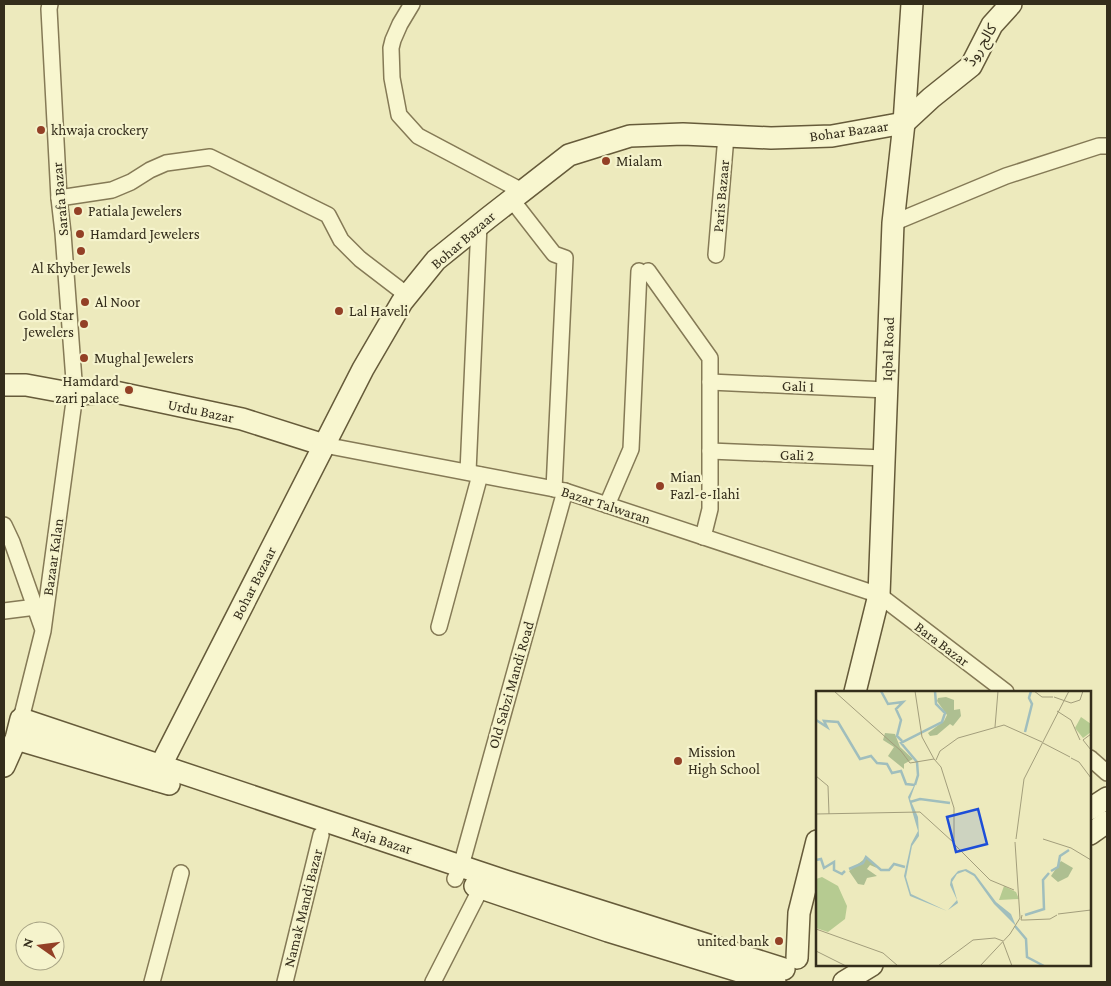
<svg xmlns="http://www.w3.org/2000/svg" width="1111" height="986" font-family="'Crimson Pro','Noto Sans Arabic',serif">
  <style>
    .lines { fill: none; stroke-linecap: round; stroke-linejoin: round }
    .street-casing { stroke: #857a56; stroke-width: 18 }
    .secondary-casing { stroke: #665b3a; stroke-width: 24 }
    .street { stroke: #f8f6cf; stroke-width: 15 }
    .secondary { stroke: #f8f6cf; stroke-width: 21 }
    .poi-dot { fill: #934026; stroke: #f5f3cc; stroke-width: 2 }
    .labels { text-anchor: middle; stroke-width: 4.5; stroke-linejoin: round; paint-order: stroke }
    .street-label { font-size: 15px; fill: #342d1b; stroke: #f5f3cc }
    .poi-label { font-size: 15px; fill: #342d1b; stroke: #f5f3cc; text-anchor: start }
    .inset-river { fill: none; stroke: #a0bebd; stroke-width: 2.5 }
    .inset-road { fill: none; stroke: #a39e7c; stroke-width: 1 }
    .view { fill: #1d4ed8; fill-opacity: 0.15; stroke: #1d4ed8; stroke-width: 2.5 }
    .inset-edge { fill: none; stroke: #342d1b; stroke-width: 2.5 }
  </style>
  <rect width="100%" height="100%" fill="#edeabd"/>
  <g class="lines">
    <defs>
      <g id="street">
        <path d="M 412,4 L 400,24 L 393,40 L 391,48 L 392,78 L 399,115 L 418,136 L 522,191"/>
        <path d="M 59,198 L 112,190 L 131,182 L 150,170 L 166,163 L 210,157 L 328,215 L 341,240 L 360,259 L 407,295"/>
        <path d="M 512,200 L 554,254 L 565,258 L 554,489"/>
        <path d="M 893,223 L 1006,176 L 1099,146 L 1107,146"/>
        <path d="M 716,255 L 726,136"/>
        <path d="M 648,271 L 710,358 L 710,509 L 703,537"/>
        <path d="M 710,382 L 887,390"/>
        <path d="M 324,445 L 565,491 L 879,595 L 1006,692"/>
        <path d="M 710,451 L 884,458"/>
        <path d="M 468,472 L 479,225"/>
        <path d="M 607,505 L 631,449 L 639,271"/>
        <path d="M 4,525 L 12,542 L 42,627"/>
        <path d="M 4,611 L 36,607"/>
        <path d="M 439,627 L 480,475"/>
        <path d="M 21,719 L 43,631 L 75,394 L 63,233 L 59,198 L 49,9 L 50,4"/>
        <path d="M 1090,758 L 1107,773"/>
        <path d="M 455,879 L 461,866 L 565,491"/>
        <path d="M 152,982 L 181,873"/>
        <path d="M 285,982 L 321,835"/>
        <path d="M 433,982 L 481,888"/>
      </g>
      <g id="secondary">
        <path d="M 4,385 L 26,385 L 75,394 L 115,392 L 242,419 L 324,445"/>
        <path d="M 855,692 L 879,595 L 893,223 L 904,123 L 912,4"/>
        <path d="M 16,739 L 169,784"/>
        <path d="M 4,766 L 16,739 L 21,719 L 505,881 L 784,969"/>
        <path d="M 156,780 L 160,767 L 363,369 L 402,302 L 436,260 L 488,218 L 569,155 L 630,136 L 683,134 L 771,138 L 832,136 L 904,123 L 931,98 L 971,66 L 992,25 L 1011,4"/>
        <path d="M 1090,809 L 1107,798"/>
        <path d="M 1090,834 L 1107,822"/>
        <path d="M 475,886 L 608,931 L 775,982"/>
        <path d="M 797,958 L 799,913 L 817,841"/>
        <path d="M 844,982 L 872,965"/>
      </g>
    </defs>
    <use href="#street" class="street-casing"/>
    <use href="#secondary" class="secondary-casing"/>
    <use href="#street" class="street"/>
    <use href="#secondary" class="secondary"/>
  </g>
  <g class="poi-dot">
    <circle cx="41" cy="130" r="5"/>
    <circle cx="606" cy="161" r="5"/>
    <circle cx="78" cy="211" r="5"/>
    <circle cx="80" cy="234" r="5"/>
    <circle cx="81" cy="251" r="5"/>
    <circle cx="85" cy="302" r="5"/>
    <circle cx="339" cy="311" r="5"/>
    <circle cx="84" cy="324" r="5"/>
    <circle cx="84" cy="358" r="5"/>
    <circle cx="129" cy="390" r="5"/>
    <circle cx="660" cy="486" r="5"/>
    <circle cx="678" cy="761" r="5"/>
    <circle cx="779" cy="941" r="5"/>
  </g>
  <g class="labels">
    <g class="street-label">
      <text transform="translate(981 45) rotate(-59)" y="5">کالج روڈ</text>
      <text transform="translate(849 131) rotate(-8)" y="5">Bohar Bazaar</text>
      <text transform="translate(721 196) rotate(-85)" y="5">Paris Bazaar</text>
      <text transform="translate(60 199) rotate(-95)" y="5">Sarafa Bazar</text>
      <text transform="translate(463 240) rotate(-41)" y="5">Bohar Bazaar</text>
      <text transform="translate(888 349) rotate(-88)" y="5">Iqbal Road</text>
      <text transform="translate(798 386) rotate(2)" y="5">Gali 1</text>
      <text transform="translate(201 411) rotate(12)" y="5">Urdu Bazar</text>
      <text transform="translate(797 455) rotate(2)" y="5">Gali 2</text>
      <text transform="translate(606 505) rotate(18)" y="5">Bazar Talwaran</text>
      <text transform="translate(53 557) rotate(-82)" y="5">Bazaar Kalan</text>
      <text transform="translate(254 583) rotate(-63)" y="5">Bohar Bazaar</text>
      <text transform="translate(942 644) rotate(37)" y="5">Bara Bazar</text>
      <text transform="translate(511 685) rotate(-74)" y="5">Old Sabzi Mandi Road</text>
      <text transform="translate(382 840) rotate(18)" y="5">Raja Bazar</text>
      <text transform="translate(303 908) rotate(-76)" y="5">Namak Mandi Bazar</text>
    </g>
    <g class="poi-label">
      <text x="51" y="135">khwaja crockery</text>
      <text x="616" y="166">Mialam</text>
      <text x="88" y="216">Patiala Jewelers</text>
      <text x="90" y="239">Hamdard Jewelers</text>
      <text x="81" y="273" text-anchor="middle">Al Khyber Jewels</text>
      <text x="95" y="307">Al Noor</text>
      <text x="349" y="316">Lal Haveli</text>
      <text x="74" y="320" text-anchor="end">Gold Star<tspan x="74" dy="17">Jewelers</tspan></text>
      <text x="94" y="363">Mughal Jewelers</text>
      <text x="119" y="386" text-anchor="end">Hamdard<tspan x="119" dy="17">zari palace</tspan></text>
      <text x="670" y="482">Mian<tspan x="670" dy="17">Fazl-e-Ilahi</tspan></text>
      <text x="688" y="757">Mission<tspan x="688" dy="17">High School</tspan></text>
      <text x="769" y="946" text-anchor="end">united bank</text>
    </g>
  </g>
  <g transform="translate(816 691)">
    <rect width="275" height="275" fill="#edeabd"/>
    <path d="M 265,26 L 275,33 L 275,41 L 267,47 L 259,37 ZM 6,186 L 22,195 L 31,215 L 29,228 L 12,241 L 0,237 L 0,188 ZM 188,195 L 200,201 L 203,208 L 183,209 Z" fill="#b6cb91"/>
    <path d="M 130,6 L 138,9 L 138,19 L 144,18 L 145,25 L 137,35 L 134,33 L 121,44 L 114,45 L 112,42 L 128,30 L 131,24 L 121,10 L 122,7 ZM 69,42 L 79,43 L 84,56 L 97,68 L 88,73 L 88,78 L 72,65 L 78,56 L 67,49 ZM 51,166 L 61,177 L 54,174 L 51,178 L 61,185 L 51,187 L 48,194 L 42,193 L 33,180 ZM 245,170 L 257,177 L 252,186 L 242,191 L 235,185 Z" fill="#aebf91"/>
    <path d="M 101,89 L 94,108 L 102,126 L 103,145 L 96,155 L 90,186 L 95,203 L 131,220 L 94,205 L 88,185 L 95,153 L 102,140 L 92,106 ZM 150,178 L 159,183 L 180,211 L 195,223 L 200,235 L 178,213 L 158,185 L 149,180 L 141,183 L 136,191 L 142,212 L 132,219 L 141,209 L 134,194 L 135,188 L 142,180 Z" fill="#a0bebd"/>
    <path class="inset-river" d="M 65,0 L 72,13 L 87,11 L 80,18 L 85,29 L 81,45 L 86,50M 0,29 L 11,36 L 8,30 L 22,31 L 44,68 L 55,65 L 61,72 L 71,73 L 76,82 L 85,80 L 90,93 L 99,94M 209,41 L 216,13 L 213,7 L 215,0M 99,94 L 102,84 L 101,71 L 85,52 L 126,31 L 129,22 L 120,13 L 119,0M 94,111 L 104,108 L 134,112M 0,169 L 5,168 L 8,177 L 18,171 L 18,179 L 26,183 L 29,180M 33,178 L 47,172 L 50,166 L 65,179 L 73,179 L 78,173 L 89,176M 235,180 L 242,176 L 244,165 L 253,159M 209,224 L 228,218 L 227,189 L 233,182M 199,235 L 210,248 L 211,266 L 228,275"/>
    <path class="inset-road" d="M 18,0 L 85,60 L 94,72 L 118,68M 99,0 L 106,46 L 118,68M 218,0 L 226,6 L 237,6M 238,6 L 255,12 L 264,9 L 267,0M 241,20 L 255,29 L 264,49M 179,36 L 182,0M 275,43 L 267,49 L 275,59M 227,52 L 254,66M 255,67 L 263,71 L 275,87M 118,68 L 125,76 L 138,117 L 138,151M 120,69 L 124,60 L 142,47 L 188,34 L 226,51M 0,85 L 12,95 L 13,123M 0,123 L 104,121 L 137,151M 200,148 L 208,88 L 253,0M 227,148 L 255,157 L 275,169M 138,153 L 174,189 L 198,199M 242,223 L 275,219M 206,224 L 205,229 L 209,229 L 234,228 L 241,224M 0,238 L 67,262 L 82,275M 187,251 L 196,275M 0,260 L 30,275M 122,275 L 157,249 L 179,247 L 187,250M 164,275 L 194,243 L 204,227 L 199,151"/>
    <path class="view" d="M 162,118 L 171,153 L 140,161 L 131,126 Z"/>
    <rect width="275" height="275" class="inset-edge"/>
  </g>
  <rect width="1111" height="986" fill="none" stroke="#342d1b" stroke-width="10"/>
  <g transform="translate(40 946) rotate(284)"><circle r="24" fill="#f5f3cc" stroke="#a8a485"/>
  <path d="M0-4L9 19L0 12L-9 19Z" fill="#934026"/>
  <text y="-8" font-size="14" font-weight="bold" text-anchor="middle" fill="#342d1b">N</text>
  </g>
</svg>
